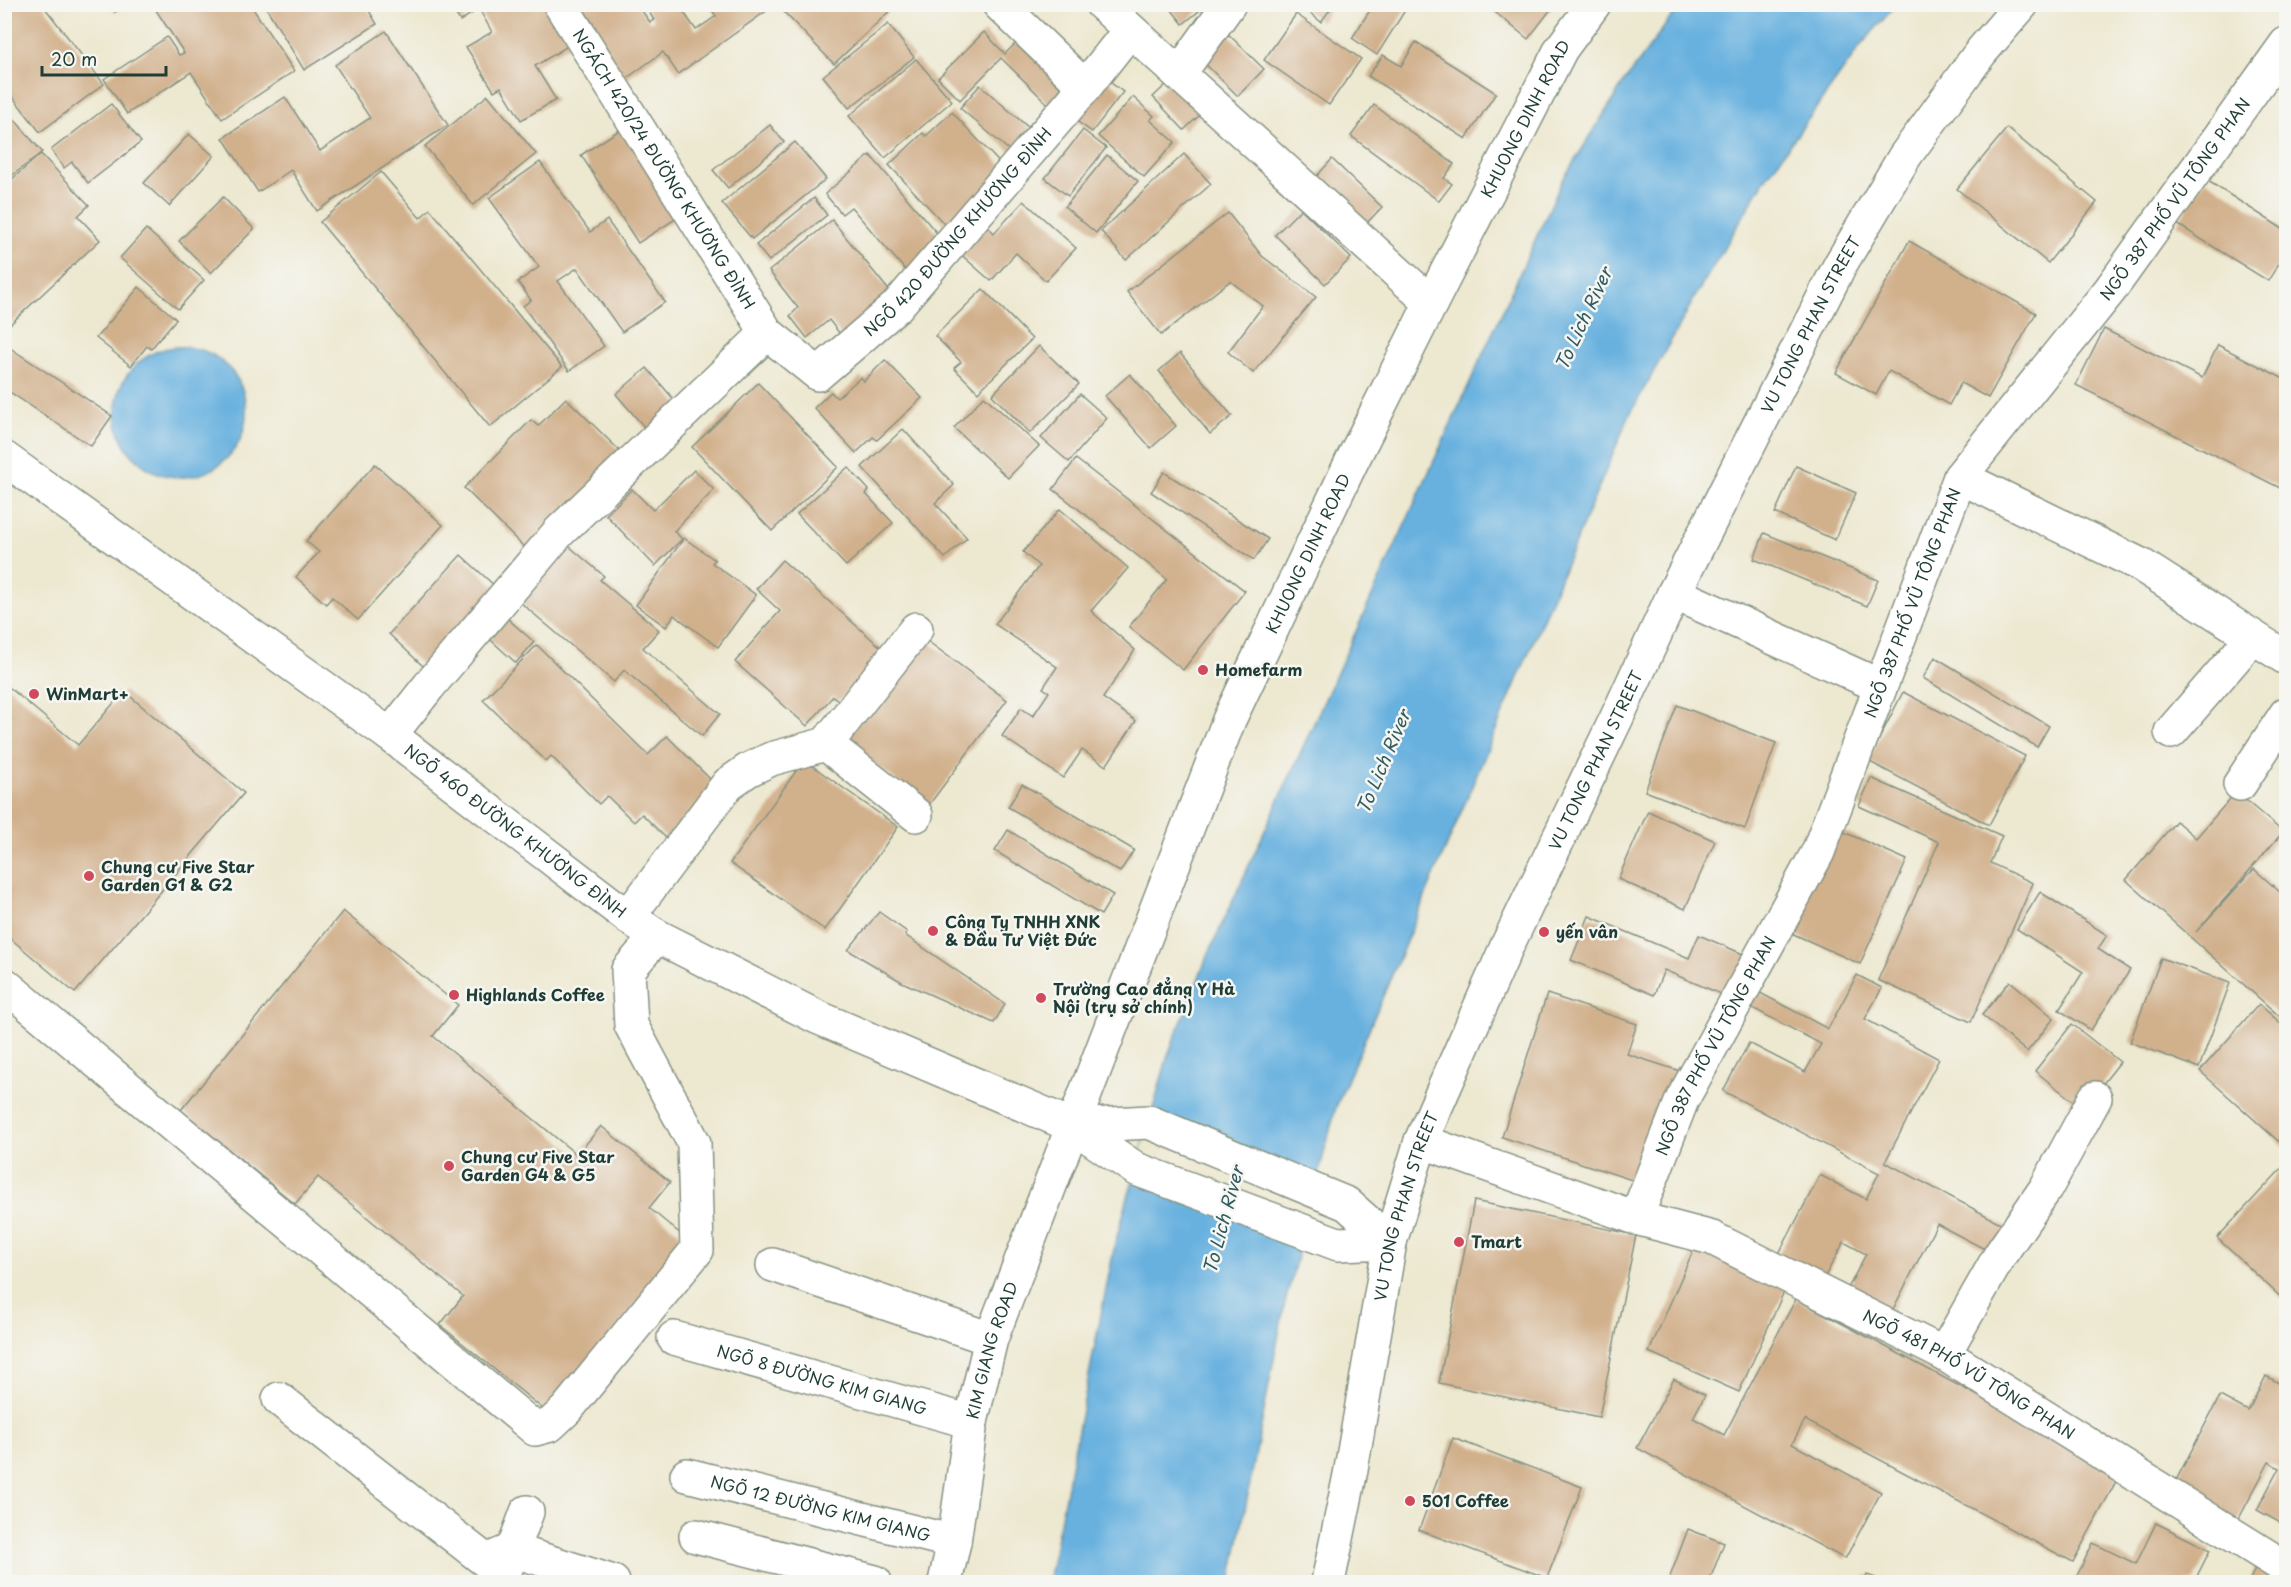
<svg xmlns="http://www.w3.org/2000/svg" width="2291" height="1587" font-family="'Playpen Sans',sans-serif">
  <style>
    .water { fill: #67b1df; stroke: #43778a; stroke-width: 1.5 }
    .pier { fill: #ede8d0 }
    .building { fill: #d1b08c }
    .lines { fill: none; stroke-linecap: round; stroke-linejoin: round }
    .minor-casing { stroke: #869282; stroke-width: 36 }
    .major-casing { stroke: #869282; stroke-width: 36 }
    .minor { stroke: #fff; stroke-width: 33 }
    .major { stroke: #fff; stroke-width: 33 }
    .poi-dot { fill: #d1495b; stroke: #f6f6f2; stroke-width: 2 }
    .labels { text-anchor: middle; stroke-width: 5; stroke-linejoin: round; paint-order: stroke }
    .street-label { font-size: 16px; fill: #1f3d34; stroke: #f6f6f2 }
    .poi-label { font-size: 16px; font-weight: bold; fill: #1f3d34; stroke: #f6f6f2; text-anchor: start }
    .water-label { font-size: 18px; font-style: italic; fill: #315a5f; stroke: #f6f6f2 }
  </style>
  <rect width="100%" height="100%" fill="#f6f6f2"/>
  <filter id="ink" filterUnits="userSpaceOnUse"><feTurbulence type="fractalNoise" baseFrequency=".0167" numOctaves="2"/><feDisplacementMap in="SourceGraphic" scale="12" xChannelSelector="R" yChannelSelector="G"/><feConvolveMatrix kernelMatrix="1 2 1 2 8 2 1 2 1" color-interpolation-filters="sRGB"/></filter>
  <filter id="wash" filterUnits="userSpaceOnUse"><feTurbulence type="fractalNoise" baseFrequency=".008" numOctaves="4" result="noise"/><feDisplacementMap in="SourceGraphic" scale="24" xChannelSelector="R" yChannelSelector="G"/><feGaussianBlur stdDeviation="1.35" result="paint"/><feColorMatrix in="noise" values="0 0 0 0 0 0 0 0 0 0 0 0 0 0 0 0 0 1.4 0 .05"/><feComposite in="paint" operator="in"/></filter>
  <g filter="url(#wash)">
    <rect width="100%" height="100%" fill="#ede8d0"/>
    <g class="water">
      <path d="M 1680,5 L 1896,5 L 1862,44 L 1764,181 L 1698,292 L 1629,416 L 1336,1107 L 1284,1307 L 1231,1582 L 1048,1582 L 1115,1244 L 1168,1055 L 1207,957 L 1562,181 L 1624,82 Z"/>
      <circle cx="181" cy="412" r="65"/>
    </g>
    <path class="pier" d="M 1149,1122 L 1317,1191 L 1306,1232 L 1136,1169 Z"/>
    <g id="blocks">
      <g class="building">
        <path d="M 5,4 L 42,4 L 104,84 L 40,132 L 5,87 Z"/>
        <path d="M 152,4 L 250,4 L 294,71 L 222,119 L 191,72 L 127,114 L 104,79 L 167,37 L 179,55 L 184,53 Z"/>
        <path d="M 264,4 L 365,4 L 377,24 L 304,70 Z"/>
        <path d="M 450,4 L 548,4 L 571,44 L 535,66 L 556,100 L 521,120 L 501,87 L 494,91 L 466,47 L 492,32 L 479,9 L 460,21 Z"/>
        <path d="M 580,4 L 637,4 L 650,22 L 654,20 L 644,4 L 678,4 L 696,30 L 716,16 L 708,4 L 776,4 L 678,74 L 663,52 L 623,81 L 590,33 L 596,28 Z"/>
        <path d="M 786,4 L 897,4 L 834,64 L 781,9 Z"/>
        <path d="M 1167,4 L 1194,4 L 1199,11 L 1183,24 Z"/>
        <path d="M 1299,4 L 1334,4 L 1321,22 Z"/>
        <path d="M 1374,4 L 1409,4 L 1377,55 L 1352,38 Z"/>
        <path d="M 1485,4 L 1555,4 L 1528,39 Z"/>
        <path d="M 109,5 L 124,5 L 115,12 Z"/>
        <path d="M 1296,14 L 1361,59 L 1329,105 L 1264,60 Z"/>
        <path d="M 888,24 L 914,57 L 849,108 L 823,76 Z"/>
        <path d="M 1224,30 L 1264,69 L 1238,96 L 1198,57 Z"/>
        <path d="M 386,31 L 448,125 L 317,211 L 291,170 L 258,192 L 223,138 L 285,97 L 320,151 L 370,118 L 335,65 Z"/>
        <path d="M 984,32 L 1005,54 L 1022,37 L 1074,87 L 1053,109 L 1001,58 L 960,100 L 938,78 Z"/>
        <path d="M 1416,42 L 1496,93 L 1466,139 L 1368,76 L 1383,55 L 1401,66 Z"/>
        <path d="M 916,59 L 952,101 L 885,158 L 849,116 Z"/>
        <path d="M 1099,74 L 1123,92 L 1092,132 L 1067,114 Z"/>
        <path d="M 1175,76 L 1207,108 L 1184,130 L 1153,97 Z"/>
        <path d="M 980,85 L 1037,135 L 1017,157 L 960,108 Z"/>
        <path d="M 488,95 L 536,154 L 473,205 L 425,146 Z"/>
        <path d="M 1133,97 L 1154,116 L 1150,120 L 1175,142 L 1144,177 L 1098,136 Z"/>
        <path d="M 111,104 L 141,142 L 88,183 L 72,162 L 64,168 L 51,150 Z"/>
        <path d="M 1374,105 L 1454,164 L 1444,178 L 1452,184 L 1439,201 L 1351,136 Z"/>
        <path d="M 4,107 L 42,152 L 4,182 Z"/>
        <path d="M 952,112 L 1008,172 L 950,230 L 889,165 L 923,133 L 926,136 Z"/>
        <path d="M 630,123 L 688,211 L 638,243 L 581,155 Z"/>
        <path d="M 770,125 L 784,142 L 728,188 L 713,170 Z"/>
        <path d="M 2007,128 L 2097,202 L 2048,263 L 1957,189 Z"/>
        <path d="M 1083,130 L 1106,148 L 1068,196 L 1045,178 Z"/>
        <path d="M 189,134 L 214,156 L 169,206 L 144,183 Z"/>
        <path d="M 795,142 L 826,179 L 752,239 L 722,203 Z"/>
        <path d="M 41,154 L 89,205 L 78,216 L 100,240 L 4,330 L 4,186 Z"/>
        <path d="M 1184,154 L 1211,184 L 1126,260 L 1101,231 Z"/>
        <path d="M 870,155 L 941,238 L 907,272 L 851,207 L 842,214 L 825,194 Z"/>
        <path d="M 1107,155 L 1138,181 L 1096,233 L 1065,207 Z"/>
        <path d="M 1332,159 L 1382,207 L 1365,225 L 1315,178 Z"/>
        <path d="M 540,162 L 590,232 L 607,220 L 665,302 L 622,332 L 577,268 L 558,281 L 604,346 L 569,371 L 523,306 L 531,300 L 518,282 L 539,267 L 489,198 Z"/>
        <path d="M 381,172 L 420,218 L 430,209 L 562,367 L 490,427 L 320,222 Z"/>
        <path d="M 2205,179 L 2286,231 L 2286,252 L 2268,281 L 2177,224 Z"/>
        <path d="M 223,197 L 254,229 L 211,273 L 179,241 Z"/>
        <path d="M 814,198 L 827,215 L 769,261 L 756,245 Z"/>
        <path d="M 1024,201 L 1076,248 L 1046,281 L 1016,253 L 991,281 L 957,251 L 984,223 L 994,233 Z"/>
        <path d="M 1301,209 L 1351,258 L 1325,284 L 1275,235 Z"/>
        <path d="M 1228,213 L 1262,256 L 1316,297 L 1253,373 L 1228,352 L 1263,306 L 1230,281 L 1161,335 L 1127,292 Z"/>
        <path d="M 832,220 L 895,298 L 844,339 L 829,320 L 807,338 L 790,316 L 798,308 L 769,271 Z"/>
        <path d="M 146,229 L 204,280 L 178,309 L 120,258 Z"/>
        <path d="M 1909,241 L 2036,313 L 1988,398 L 1961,383 L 1949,405 L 1889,371 L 1876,395 L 1836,373 Z"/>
        <path d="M 139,287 L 176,319 L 151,349 L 147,346 L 131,366 L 96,338 Z"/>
        <path d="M 983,289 L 1032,339 L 978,392 L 954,368 L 961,362 L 935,336 Z"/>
        <path d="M 2104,329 L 2202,378 L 2218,345 L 2286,380 L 2286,491 L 2076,385 Z"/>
        <path d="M 4,344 L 112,416 L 91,446 L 4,388 Z"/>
        <path d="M 1039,346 L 1079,384 L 1030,433 L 992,395 Z"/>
        <path d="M 1180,353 L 1232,416 L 1210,434 L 1159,371 Z"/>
        <path d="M 885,360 L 922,398 L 877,440 L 873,437 L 856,453 L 814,408 L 831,392 L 837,398 L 861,377 L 864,381 Z"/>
        <path d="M 647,368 L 682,409 L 651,435 L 616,394 Z"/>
        <path d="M 1130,374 L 1176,426 L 1151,448 L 1105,396 Z"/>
        <path d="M 758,383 L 838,467 L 772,531 L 692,447 Z"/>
        <path d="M 1080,394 L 1107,418 L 1069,462 L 1041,438 Z"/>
        <path d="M 984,396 L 1039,446 L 1008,478 L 954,428 Z"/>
        <path d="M 566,398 L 625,456 L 530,553 L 464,488 L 531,420 L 538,426 Z"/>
        <path d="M 903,429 L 954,485 L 935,503 L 967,538 L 945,558 L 862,467 Z"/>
        <path d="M 1076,459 L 1245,591 L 1183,670 L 1129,627 L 1167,579 L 1053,489 Z"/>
        <path d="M 375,464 L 443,525 L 358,620 L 332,597 L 326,604 L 296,577 L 319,552 L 306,541 Z"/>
        <path d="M 1796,466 L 1856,493 L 1835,540 L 1775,513 Z"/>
        <path d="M 848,467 L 869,490 L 866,494 L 893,523 L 846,566 L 797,514 Z"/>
        <path d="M 694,470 L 714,490 L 674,531 L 682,539 L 655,566 L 606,515 L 632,489 L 653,510 Z"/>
        <path d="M 1164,472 L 1268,539 L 1254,560 L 1151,492 Z"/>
        <path d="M 1060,509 L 1128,568 L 1091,611 L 1135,650 L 1103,698 L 1136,721 L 1106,766 L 1082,750 L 1063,778 L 1002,736 L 1021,708 L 1033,716 L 1049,692 L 1043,688 L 1057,667 L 995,624 L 1039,566 L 1023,552 Z"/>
        <path d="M 1764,533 L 1878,580 L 1867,606 L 1754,559 Z"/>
        <path d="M 684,538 L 715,560 L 712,563 L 756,595 L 718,647 L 674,615 L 666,627 L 636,605 Z"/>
        <path d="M 563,541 L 604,576 L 600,580 L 659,630 L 643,648 L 720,714 L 702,736 L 624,670 L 614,682 L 514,597 Z"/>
        <path d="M 461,555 L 497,588 L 424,667 L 389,634 Z"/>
        <path d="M 782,560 L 884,650 L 839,701 L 833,696 L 807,726 L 735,662 L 780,611 L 756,589 Z"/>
        <path d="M 499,611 L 534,642 L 516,663 L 481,631 Z"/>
        <path d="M 918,634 L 1007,700 L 929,805 L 840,738 Z"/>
        <path d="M 537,645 L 648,755 L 667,736 L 718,787 L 667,839 L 642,814 L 634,822 L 607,796 L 599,804 L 551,756 L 546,761 L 483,700 Z"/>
        <path d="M 1935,657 L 2049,726 L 2037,747 L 1923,678 Z"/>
        <path d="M 4,683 L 78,745 L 124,691 L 244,793 L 75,993 L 4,933 Z"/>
        <path d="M 1903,692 L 2025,756 L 1989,825 L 1868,761 Z"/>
        <path d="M 1677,705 L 1776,743 L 1745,829 L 1645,791 Z"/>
        <path d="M 804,760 L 898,827 L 825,930 L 730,863 Z"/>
        <path d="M 1871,778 L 2002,836 L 1990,863 L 2033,883 L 1971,1022 L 1878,980 L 1939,842 L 1859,806 Z"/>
        <path d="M 1022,784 L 1134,850 L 1120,872 L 1008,807 Z"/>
        <path d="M 2236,792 L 2283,832 L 2196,932 L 2254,869 L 2281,893 L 2286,886 L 2286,1022 L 2126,880 L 2176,821 L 2196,838 Z"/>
        <path d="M 1648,811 L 1715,841 L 1685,909 L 1618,879 Z"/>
        <path d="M 1835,828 L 1907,860 L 1860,964 L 1789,932 Z"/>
        <path d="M 1008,830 L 1113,895 L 1101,915 L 995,851 Z"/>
        <path d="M 2040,892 L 2107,935 L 2098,949 L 2130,970 L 2091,1030 L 2059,1010 L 2083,972 L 2017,929 Z"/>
        <path d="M 343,911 L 458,1005 L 433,1036 L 577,1155 L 601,1126 L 670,1182 L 649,1208 L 688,1240 L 548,1413 L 440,1325 L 463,1296 L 318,1177 L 295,1204 L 181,1110 Z"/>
        <path d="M 879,912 L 907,932 L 905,935 L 1005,1004 L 994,1023 L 902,982 L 848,950 Z"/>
        <path d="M 1589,916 L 1689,958 L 1699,935 L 1752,958 L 1735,1000 L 1664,970 L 1654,995 L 1571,960 Z"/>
        <path d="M 2161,958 L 2230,983 L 2199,1068 L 2130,1042 Z"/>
        <path d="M 1857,975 L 1882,988 L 1865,1019 L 1939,1059 L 1885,1162 L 2008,1227 L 1994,1254 L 1937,1224 L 1890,1315 L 1846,1292 L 1866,1254 L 1844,1242 L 1818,1289 L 1773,1265 L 1820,1175 L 1866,1199 L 1879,1173 L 1723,1091 L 1749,1043 L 1805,1072 L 1821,1044 L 1741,1002 L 1749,987 L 1828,1029 Z"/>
        <path d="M 2010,981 L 2054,1018 L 2027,1052 L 1982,1015 Z"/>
        <path d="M 1547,994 L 1637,1024 L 1627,1054 L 1680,1071 L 1644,1184 L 1502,1137 Z"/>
        <path d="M 2259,1004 L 2286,1028 L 2286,1148 L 2200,1071 Z"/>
        <path d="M 2072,1024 L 2120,1062 L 2083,1109 L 2035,1071 Z"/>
        <path d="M 2283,1167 L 2286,1170 L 2286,1302 L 2217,1238 Z"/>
        <path d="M 1474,1201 L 1636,1235 L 1599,1417 L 1439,1383 Z"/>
        <path d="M 1696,1244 L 1787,1285 L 1739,1392 L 1649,1352 Z"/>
        <path d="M 1796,1299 L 2121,1472 L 2073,1562 L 1805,1420 L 1792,1444 L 1881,1492 L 1845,1559 L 1637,1448 L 1674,1379 L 1705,1395 L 1693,1418 L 1724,1435 Z"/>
        <path d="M 2266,1376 L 2286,1387 L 2286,1526 L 2257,1510 L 2279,1468 L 2269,1462 L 2236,1524 L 2171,1490 L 2220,1396 L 2248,1411 Z"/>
        <path d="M 1453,1438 L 1582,1487 L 1547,1578 L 1419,1530 Z"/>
        <path d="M 2156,1523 L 2210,1550 L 2194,1582 L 2074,1582 L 2093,1543 L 2136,1564 Z"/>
        <path d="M 1688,1529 L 1724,1543 L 1709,1582 L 1668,1582 Z"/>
        <path d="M 2258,1561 L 2282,1582 L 2249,1582 Z"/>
        <path d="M 1867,1575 L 1887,1582 L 1864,1582 Z"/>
      </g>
    </g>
  </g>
  <g filter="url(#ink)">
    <use href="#blocks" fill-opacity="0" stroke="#869282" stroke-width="1.5"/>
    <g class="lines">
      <defs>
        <g id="minor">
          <path id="s1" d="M 560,4 L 767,333 L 818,374 L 896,307 L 1085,87 L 1130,30"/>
          <path d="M 999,4 L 1085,87"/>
          <path d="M 1102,4 L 1431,303"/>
          <path d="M 1179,74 L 1229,4"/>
          <path id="s2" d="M 4,458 L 390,735 L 628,917 L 657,936 L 817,1017 L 1073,1126"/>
          <path d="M 1960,477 L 2141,565 L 2286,658"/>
          <path d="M 1674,593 L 1880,686"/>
          <path d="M 2171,732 L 2253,637"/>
          <path d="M 390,735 L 429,686 L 559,532 L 767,333"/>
          <path d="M 826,744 L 916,815"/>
          <path d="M 2240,784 L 2286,714"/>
          <path d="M 628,917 L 728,784 L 748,770 L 771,759 L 826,744 L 916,629"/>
          <path d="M 4,984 L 535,1429 L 550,1425 L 567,1409 L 697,1250 L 694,1143 L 631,1025 L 628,970 L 657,936"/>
          <path id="s3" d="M 1421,1141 L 1636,1218 L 1712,1238 L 1944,1354 L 2286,1568"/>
          <path id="s4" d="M 1636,1218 L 1682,1100 L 1818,852 L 1960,477 L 2110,290 L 2286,44"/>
          <path d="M 773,1265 L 991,1339"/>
          <path id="s5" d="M 674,1338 L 971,1422"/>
          <path d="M 1944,1354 L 2000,1255 L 2046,1188 L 2095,1098"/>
          <path d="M 279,1399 L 486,1561 L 512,1550 L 613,1582"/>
          <path id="s6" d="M 687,1475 L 954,1542"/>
          <path d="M 696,1536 L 875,1582"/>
          <path d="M 501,1582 L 527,1512"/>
        </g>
        <g id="major">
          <path d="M 1073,1126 L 1149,1122 L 1347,1204 L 1390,1242"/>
          <path d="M 1073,1126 L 1136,1169 L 1338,1244 L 1390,1242"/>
          <path id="s7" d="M 945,1582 L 954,1542 L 971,1422 L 991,1339 L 1229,720 L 1351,463 L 1431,303 L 1561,49 L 1594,4"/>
          <path id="s8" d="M 1328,1582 L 1350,1475 L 1390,1242 L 1421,1141 L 1434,1111 L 1507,946 L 1618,715 L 1674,593 L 1840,265 L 1905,156 L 1981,52 L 2022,4"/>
        </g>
      </defs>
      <use href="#minor" class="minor-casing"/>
      <use href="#major" class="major-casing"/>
      <use href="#minor" class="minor"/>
      <use href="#major" class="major"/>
    </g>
  </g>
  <g class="poi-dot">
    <circle cx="1203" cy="670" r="6"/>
    <circle cx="34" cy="694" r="6"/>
    <circle cx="89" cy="876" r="6"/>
    <circle cx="933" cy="931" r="6"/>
    <circle cx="1544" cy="932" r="6"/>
    <circle cx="454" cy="995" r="6"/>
    <circle cx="1041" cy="998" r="6"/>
    <circle cx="449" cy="1166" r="6"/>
    <circle cx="1459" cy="1242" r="6"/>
    <circle cx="1410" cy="1501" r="6"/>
  </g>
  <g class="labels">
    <g class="street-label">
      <text dy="6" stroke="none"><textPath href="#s7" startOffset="1581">KHUONG DINH ROAD</textPath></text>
      <text dy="6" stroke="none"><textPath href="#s1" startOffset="195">NGÁCH 420/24 ĐƯỜNG KHƯƠNG ĐÌNH</textPath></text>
      <text dy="6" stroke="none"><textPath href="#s4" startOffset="1162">NGÕ 387 PHỐ VŨ TÔNG PHAN</textPath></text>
      <text dy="6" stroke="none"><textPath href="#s1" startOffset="654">NGÕ 420 ĐƯỜNG KHƯƠNG ĐÌNH</textPath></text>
      <text dy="6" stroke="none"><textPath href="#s8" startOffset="1356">VU TONG PHAN STREET</textPath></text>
      <text dy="6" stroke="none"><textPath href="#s7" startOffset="1095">KHUONG DINH ROAD</textPath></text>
      <text dy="6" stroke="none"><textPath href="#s4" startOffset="676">NGÕ 387 PHỐ VŨ TÔNG PHAN</textPath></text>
      <text dy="6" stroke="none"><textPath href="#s8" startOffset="870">VU TONG PHAN STREET</textPath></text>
      <text dy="6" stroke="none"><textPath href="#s2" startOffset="633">NGÕ 460 ĐƯỜNG KHƯƠNG ĐÌNH</textPath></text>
      <text dy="6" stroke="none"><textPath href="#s4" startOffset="190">NGÕ 387 PHỐ VŨ TÔNG PHAN</textPath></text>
      <text dy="6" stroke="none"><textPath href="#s8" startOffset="384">VU TONG PHAN STREET</textPath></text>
      <text dy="6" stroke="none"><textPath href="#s7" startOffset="237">KIM GIANG ROAD</textPath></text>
      <text dy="6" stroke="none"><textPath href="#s3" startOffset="598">NGÕ 481 PHỐ VŨ TÔNG PHAN</textPath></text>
      <text dy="6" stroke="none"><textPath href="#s5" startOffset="154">NGÕ 8 ĐƯỜNG KIM GIANG</textPath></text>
      <text dy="6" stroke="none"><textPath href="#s6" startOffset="138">NGÕ 12 ĐƯỜNG KIM GIANG</textPath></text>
    </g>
    <g class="poi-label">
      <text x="1215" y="676">Homefarm</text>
      <text x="46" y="700">WinMart+</text>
      <text x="101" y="873">Chung cư Five Star<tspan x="101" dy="18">Garden G1 &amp; G2</tspan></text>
      <text x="945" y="928">Công Ty TNHH XNK<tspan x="945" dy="18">&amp; Đầu Tư Việt Đức</tspan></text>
      <text x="1556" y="938">yến vân</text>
      <text x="1053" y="995">Trường Cao đẳng Y Hà<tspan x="1053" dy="18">Nội (trụ sở chính)</tspan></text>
      <text x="466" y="1001">Highlands Coffee</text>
      <text x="461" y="1163">Chung cư Five Star<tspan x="461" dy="18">Garden G4 &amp; G5</tspan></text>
      <text x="1471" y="1248">Tmart</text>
      <text x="1422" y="1507">501 Coffee</text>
    </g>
    <g class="water-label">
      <text transform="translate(1584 319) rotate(-65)" y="6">To Lich River</text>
      <text transform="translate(1384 762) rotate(-67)" y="6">To Lich River</text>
      <text transform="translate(1224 1220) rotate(-75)" y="6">To Lich River</text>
    </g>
  </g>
  <rect width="2291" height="1587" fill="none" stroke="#f6f6f2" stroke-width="24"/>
  <path d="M42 66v9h124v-9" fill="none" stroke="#1f3d34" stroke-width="3"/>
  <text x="51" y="66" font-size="18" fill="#1f3d34" stroke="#f6f6f2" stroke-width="4.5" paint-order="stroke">20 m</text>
</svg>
